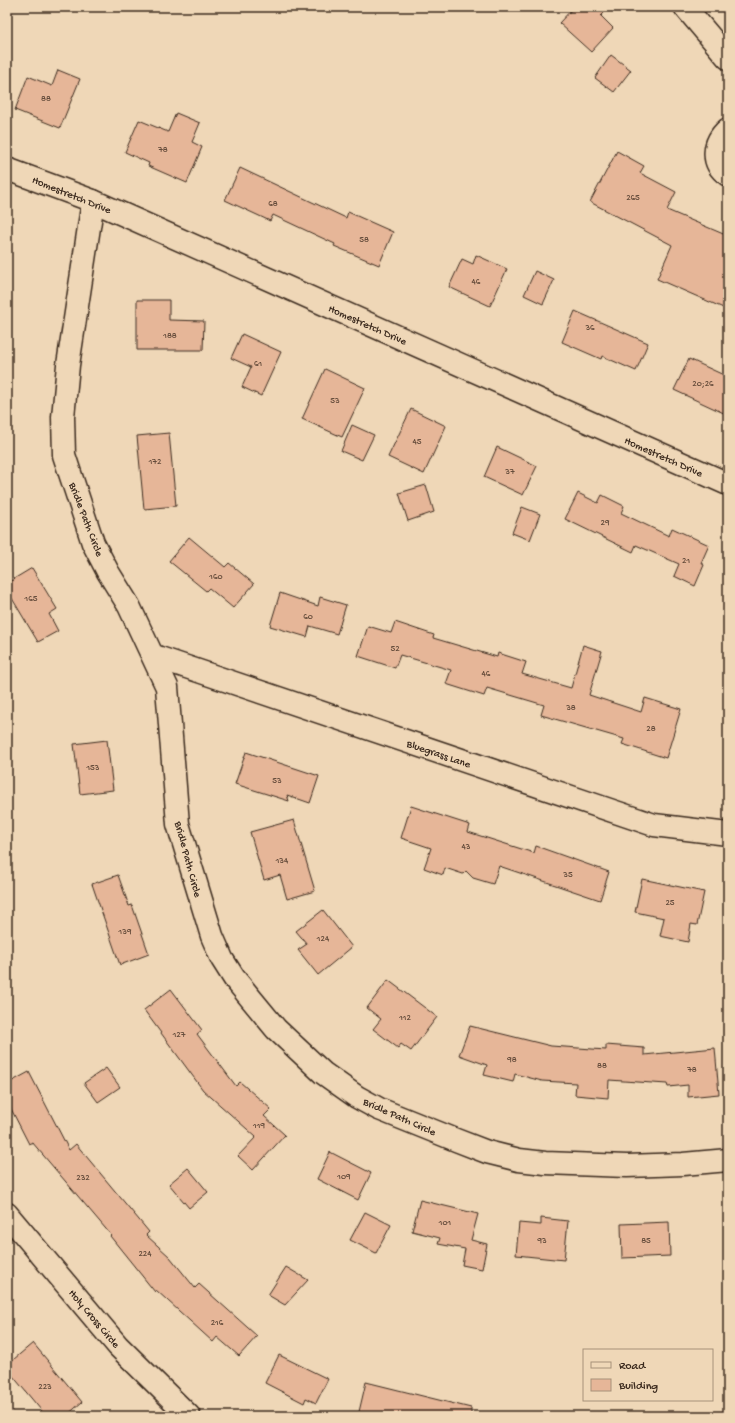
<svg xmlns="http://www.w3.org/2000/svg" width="735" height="1423" font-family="'Gochi Hand',sans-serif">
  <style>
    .building { fill: #e6b698; stroke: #3b2a1e }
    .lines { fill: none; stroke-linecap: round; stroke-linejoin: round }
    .minor-casing { stroke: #3b2a1e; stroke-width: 25 }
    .minor { stroke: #efd7b7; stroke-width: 22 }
    .labels { text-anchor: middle; stroke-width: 3.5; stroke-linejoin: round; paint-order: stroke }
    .number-label { font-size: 9px; fill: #664d3c }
    .street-label { font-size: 11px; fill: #3b2a1e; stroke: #efd7b7 }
  </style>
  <rect width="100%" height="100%" fill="#efd7b7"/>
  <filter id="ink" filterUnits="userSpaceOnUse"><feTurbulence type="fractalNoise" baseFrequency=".025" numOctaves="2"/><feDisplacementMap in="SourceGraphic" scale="8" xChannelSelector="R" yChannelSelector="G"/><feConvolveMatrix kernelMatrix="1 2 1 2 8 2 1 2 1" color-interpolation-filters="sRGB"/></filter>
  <g filter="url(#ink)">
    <g class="building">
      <path d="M 574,7 L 610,7 L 601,16 L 613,28 L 591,52 L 559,23 Z"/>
      <path d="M 611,55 L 631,70 L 614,92 L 595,78 Z"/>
      <path d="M 58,70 L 80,79 L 60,128 L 15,110 L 28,76 L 52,86 Z"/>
      <path d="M 176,113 L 200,123 L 192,142 L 202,147 L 187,183 L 148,166 L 149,163 L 125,152 L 139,120 L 168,132 Z"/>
      <path d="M 617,151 L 644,166 L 640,173 L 676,192 L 667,210 L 728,236 L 728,310 L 657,279 L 672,245 L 590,202 Z"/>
      <path d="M 240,168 L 346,218 L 348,212 L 393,232 L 379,265 L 334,246 L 335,244 L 273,215 L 270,221 L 225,200 Z"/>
      <path d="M 476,255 L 507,269 L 490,306 L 449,287 L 462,259 L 473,264 Z"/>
      <path d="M 535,271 L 554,280 L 543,304 L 524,295 Z"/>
      <path d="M 137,300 L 169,300 L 169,320 L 204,321 L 203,350 L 137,350 Z"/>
      <path d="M 575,311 L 648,343 L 636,371 L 602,356 L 601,359 L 562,342 Z"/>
      <path d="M 242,334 L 281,352 L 261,396 L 242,387 L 251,367 L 231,358 Z"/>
      <path d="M 689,359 L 728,377 L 728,415 L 674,390 Z"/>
      <path d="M 325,369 L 365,388 L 342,437 L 302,419 Z"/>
      <path d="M 411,409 L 446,426 L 424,474 L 388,457 Z"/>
      <path d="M 352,425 L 374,435 L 362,460 L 341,451 Z"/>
      <path d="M 169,433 L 176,506 L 144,509 L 137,436 Z"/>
      <path d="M 497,447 L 537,466 L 523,495 L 484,477 Z"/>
      <path d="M 426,485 L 434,512 L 408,521 L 399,493 Z"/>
      <path d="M 578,493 L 598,503 L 602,495 L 624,506 L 621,513 L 669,536 L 672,528 L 709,545 L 701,563 L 704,565 L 695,586 L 674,576 L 679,564 L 636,545 L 633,552 L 565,519 Z"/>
      <path d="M 522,507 L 540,514 L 530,540 L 512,533 Z"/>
      <path d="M 189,537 L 225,567 L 229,563 L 254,584 L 233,608 L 209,588 L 206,591 L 169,561 Z"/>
      <path d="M 32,568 L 57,609 L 49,614 L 58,631 L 38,642 L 7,590 L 7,583 Z"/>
      <path d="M 280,593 L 318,606 L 320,597 L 346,605 L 337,634 L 310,626 L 307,637 L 270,626 Z"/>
      <path d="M 395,622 L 434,635 L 433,638 L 497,657 L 498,653 L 526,662 L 522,674 L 571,688 L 583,645 L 602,651 L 589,695 L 641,712 L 645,698 L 681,709 L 666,758 L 622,744 L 624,739 L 541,715 L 544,705 L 487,688 L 484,696 L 446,684 L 451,670 L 400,655 L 395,668 L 358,656 L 368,626 L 391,633 Z"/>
      <path d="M 107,740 L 113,790 L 80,794 L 74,744 Z"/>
      <path d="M 246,752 L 319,776 L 310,803 L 287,795 L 289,801 L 235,784 Z"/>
      <path d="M 411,806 L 470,825 L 468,832 L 534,853 L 536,846 L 609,872 L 600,900 L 499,866 L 493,884 L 473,878 L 466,871 L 463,874 L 445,868 L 443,875 L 424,868 L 431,848 L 401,838 Z"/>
      <path d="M 294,820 L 315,891 L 287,899 L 280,875 L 264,880 L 250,832 Z"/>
      <path d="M 118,875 L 129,906 L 132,905 L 149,954 L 120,965 L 92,884 Z"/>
      <path d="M 642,879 L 704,892 L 697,925 L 691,924 L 688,942 L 660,936 L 664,918 L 635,912 Z"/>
      <path d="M 323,910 L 352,947 L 318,975 L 298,950 L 307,944 L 296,931 Z"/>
      <path d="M 388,980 L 437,1017 L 411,1051 L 401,1044 L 398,1048 L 373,1029 L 381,1019 L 367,1008 Z"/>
      <path d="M 171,989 L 202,1030 L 197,1034 L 236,1086 L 240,1082 L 271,1109 L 264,1116 L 285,1135 L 253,1170 L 238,1156 L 256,1137 L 203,1090 L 144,1010 Z"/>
      <path d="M 470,1026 L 551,1046 L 606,1050 L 606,1045 L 644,1048 L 644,1055 L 715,1048 L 719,1094 L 688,1097 L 688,1085 L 668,1087 L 667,1084 L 609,1080 L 608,1098 L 575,1095 L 576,1083 L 542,1081 L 515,1074 L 513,1082 L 484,1075 L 487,1065 L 459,1055 Z"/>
      <path d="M 106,1068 L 120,1087 L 98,1102 L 84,1083 Z"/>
      <path d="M 29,1072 L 69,1150 L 76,1144 L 149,1232 L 146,1235 L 170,1257 L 195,1288 L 199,1284 L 257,1336 L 239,1356 L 217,1337 L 213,1342 L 156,1290 L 155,1292 L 110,1236 L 111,1235 L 32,1142 L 29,1144 L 7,1101 L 7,1084 Z"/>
      <path d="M 330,1152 L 371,1173 L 358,1200 L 317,1179 Z"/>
      <path d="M 188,1168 L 208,1192 L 189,1208 L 169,1184 Z"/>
      <path d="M 420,1200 L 478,1214 L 471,1240 L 487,1244 L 482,1269 L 462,1265 L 465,1249 L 438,1244 L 440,1238 L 412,1231 Z"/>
      <path d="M 365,1212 L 391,1225 L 376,1253 L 350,1240 Z"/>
      <path d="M 541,1218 L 568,1221 L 564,1260 L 516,1255 L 519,1223 L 541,1225 Z"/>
      <path d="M 669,1222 L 670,1256 L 622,1258 L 621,1224 Z"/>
      <path d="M 286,1267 L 308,1280 L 285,1305 L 268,1295 Z"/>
      <path d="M 33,1343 L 82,1402 L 66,1416 L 46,1416 L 7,1369 L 7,1365 Z"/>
      <path d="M 279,1355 L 328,1379 L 316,1403 L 306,1398 L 304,1403 L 265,1383 Z"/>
      <path d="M 366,1382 L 471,1408 L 471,1416 L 358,1416 Z"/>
    </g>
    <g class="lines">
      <defs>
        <g id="minor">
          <path d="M 685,7 L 728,58"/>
          <path d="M 728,129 C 713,142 710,163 728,175"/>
          <path d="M 7,169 L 93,201 L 728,484"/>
          <path d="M 93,201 L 68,365 L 63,417 L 64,455 L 93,543 L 108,572 L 129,606 L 167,687 L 178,824 L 212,936 L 222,959 L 234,978 L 276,1029 L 323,1073 L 357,1097 L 379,1109 L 456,1140 L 487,1152 L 519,1160 L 545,1163 L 627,1166 L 683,1164 L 728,1160"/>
          <path d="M 154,656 L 654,825 L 728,834"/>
          <path d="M 7,1214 L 118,1346 L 189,1416"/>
        </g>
      </defs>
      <use href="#minor" class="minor-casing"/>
      <use href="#minor" class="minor"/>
    </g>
  </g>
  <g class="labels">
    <g class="number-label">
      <text x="46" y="101">88</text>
      <text x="163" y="152">78</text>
      <text x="633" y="200">265</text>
      <text x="273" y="206">68</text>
      <text x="364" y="242">58</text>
      <text x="476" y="284">46</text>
      <text x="590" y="330">36</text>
      <text x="170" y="338">188</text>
      <text x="258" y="366">61</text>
      <text x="703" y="386">20;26</text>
      <text x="335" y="403">53</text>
      <text x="417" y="444">45</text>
      <text x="155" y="464">172</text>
      <text x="510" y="474">37</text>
      <text x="605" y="525">29</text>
      <text x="686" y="563">21</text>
      <text x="216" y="579">160</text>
      <text x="31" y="601">165</text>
      <text x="308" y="619">60</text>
      <text x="395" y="651">52</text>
      <text x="486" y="676">46</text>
      <text x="571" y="710">38</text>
      <text x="651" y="731">28</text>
      <text x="93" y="770">153</text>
      <text x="277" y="783">53</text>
      <text x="466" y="849">43</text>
      <text x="282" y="863">134</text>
      <text x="568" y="877">35</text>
      <text x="670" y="905">25</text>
      <text x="125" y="934">139</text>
      <text x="323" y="941">124</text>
      <text x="405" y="1020">112</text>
      <text x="179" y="1037">127</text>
      <text x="512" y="1062">98</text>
      <text x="602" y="1068">88</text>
      <text x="692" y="1072">78</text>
      <text x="259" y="1128">119</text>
      <text x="344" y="1179">109</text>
      <text x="83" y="1180">232</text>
      <text x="445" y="1225">101</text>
      <text x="542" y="1243">93</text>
      <text x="646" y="1243">85</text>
      <text x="145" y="1256">224</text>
      <text x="217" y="1325">216</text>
      <text x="45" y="1389">223</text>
    </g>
    <g class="street-label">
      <text transform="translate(72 194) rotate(22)" y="4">Homestretch Drive</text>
      <text transform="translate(368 324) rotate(24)" y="4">Homestretch Drive</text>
      <text transform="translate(664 456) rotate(24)" y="4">Homestretch Drive</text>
      <text transform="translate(87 519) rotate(69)" y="4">Bridle Path Circle</text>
      <text transform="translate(439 753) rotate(19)" y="4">Bluegrass Lane</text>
      <text transform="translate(189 859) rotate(75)" y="4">Bridle Path Circle</text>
      <text transform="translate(400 1116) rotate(24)" y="4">Bridle Path Circle</text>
      <text transform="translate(95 1318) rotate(50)" y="4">Holy Cross Circle</text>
    </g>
  </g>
  <rect width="735" height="1423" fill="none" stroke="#efd7b7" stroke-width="24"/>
  <rect x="12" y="12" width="711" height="1399" fill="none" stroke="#3b2a1e" stroke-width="1.5" filter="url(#ink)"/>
  <rect x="583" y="1349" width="130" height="52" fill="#efd7b7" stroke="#a7927a"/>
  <rect x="591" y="1362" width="20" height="6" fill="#efd7b7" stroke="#a7927a"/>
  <text x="619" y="1369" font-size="12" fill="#3b2a1e">Road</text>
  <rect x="591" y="1379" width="20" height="12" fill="#e6b698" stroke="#a7927a"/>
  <text x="619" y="1389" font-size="12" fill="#3b2a1e">Building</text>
</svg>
